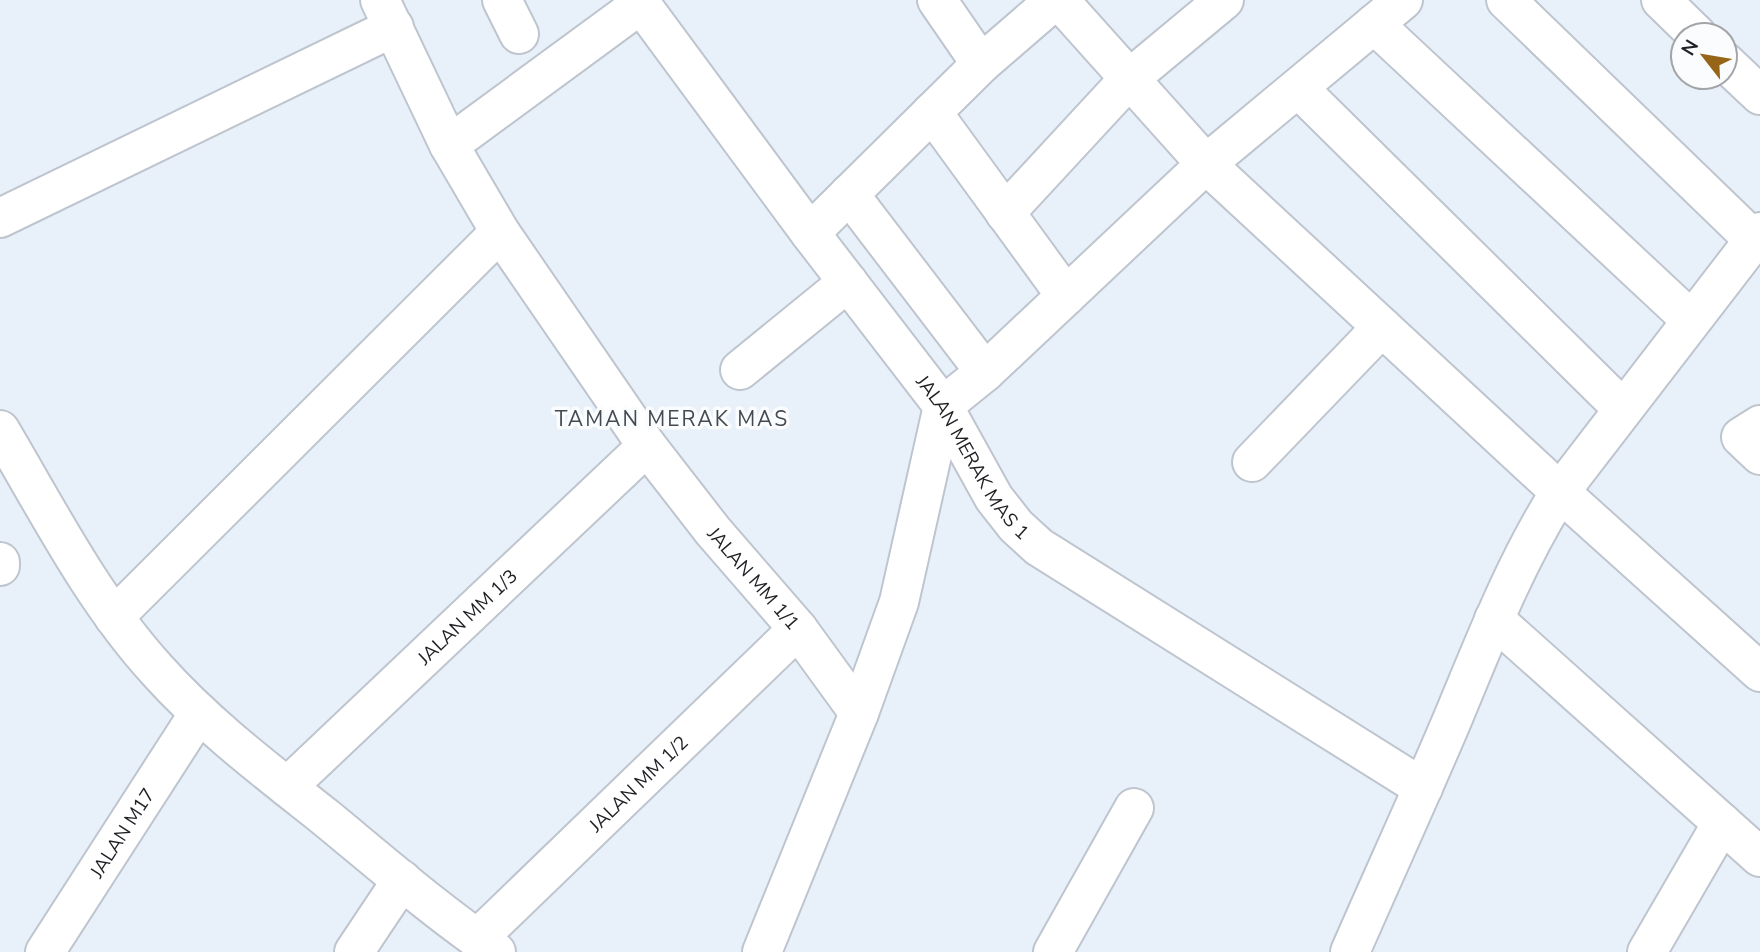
<svg xmlns="http://www.w3.org/2000/svg" width="1760" height="952" font-family="'Nunito Sans',sans-serif">
  <style>
    .lines { fill: none; stroke-linecap: round; stroke-linejoin: round }
    .minor-casing { stroke: #bec5ce; stroke-width: 42 }
    .minor { stroke: #fff; stroke-width: 38 }
    .labels { text-anchor: middle; stroke-width: 7; stroke-linejoin: round; paint-order: stroke }
    .street-label { font-size: 19px; fill: #1e2024; stroke: #fbfcfe }
    .neighbourhood-label { font-size: 21px; letter-spacing: 2px; fill: #444a52; stroke: #fbfcfe }
  </style>
  <rect width="100%" height="100%" fill="#e8f0f9"/>
  <g class="lines">
    <defs>
      <g id="minor">
        <path id="s1" d="M 380,0 L 449,145 L 500,232 L 647,446 L 713,531 L 798,629 L 859,713"/>
        <path d="M 502,0 L 519,34"/>
        <path id="s2" d="M 638,0 L 810,233 L 943,406 L 994,498 L 1016,526 L 1039,547 L 1423,788"/>
        <path d="M 937,0 L 981,64"/>
        <path d="M 1059,0 L 1206,164 L 1560,492 L 1760,672"/>
        <path d="M 1506,0 L 1754,240"/>
        <path d="M 1661,0 L 1697,35"/>
        <path d="M 1374,24 L 1691,320"/>
        <path d="M 1725,62 L 1760,95"/>
        <path d="M 1298,88 L 1623,409"/>
        <path d="M 932,112 L 1066,296"/>
        <path d="M 449,145 L 641,4"/>
        <path d="M 849,194 L 985,372"/>
        <path d="M 1005,213 L 1129,79 L 1224,0"/>
        <path d="M 0,218 L 394,27"/>
        <path d="M 810,233 L 981,64 L 1055,0"/>
        <path d="M 740,370 L 848,282"/>
        <path d="M 1760,425 L 1741,437 L 1760,455"/>
        <path d="M 0,430 C 48,511 93,600 157,670 C 206,725 267,771 325,817 C 381,863 436,911 496,952"/>
        <path d="M 1252,462 L 1382,327"/>
        <path d="M 0,562 L 0,566"/>
        <path d="M 114,617 L 500,232"/>
        <path d="M 1494,619 L 1760,857"/>
        <path id="s3" d="M 287,787 L 647,446"/>
        <path id="s4" d="M 477,939 L 798,629"/>
        <path id="s5" d="M 45,952 L 199,713"/>
        <path d="M 354,952 L 402,880"/>
        <path d="M 762,952 L 859,713 L 899,602 L 943,406 L 985,372 L 1206,164 L 1403,0"/>
        <path d="M 1053,952 L 1134,808"/>
        <path d="M 1350,952 C 1384,874 1420,796 1453,718 C 1485,641 1515,563 1560,492 L 1760,232"/>
        <path d="M 1647,952 L 1722,823"/>
      </g>
    </defs>
    <use href="#minor" class="minor-casing"/>
    <use href="#minor" class="minor"/>
  </g>
  <g class="labels">
    <g class="street-label">
      <text dy="7" stroke="none"><textPath href="#s2" startOffset="567">JALAN MERAK MAS 1</textPath></text>
      <text dy="7" stroke="none"><textPath href="#s1" startOffset="691">JALAN MM 1/1</textPath></text>
      <text dy="7" stroke="none"><textPath href="#s3" startOffset="248">JALAN MM 1/3</textPath></text>
      <text dy="7" stroke="none"><textPath href="#s4" startOffset="224">JALAN MM 1/2</textPath></text>
      <text dy="7" stroke="none"><textPath href="#s5" startOffset="142">JALAN M17</textPath></text>
    </g>
    <g class="neighbourhood-label">
      <text x="672" y="426">TAMAN MERAK MAS</text>
    </g>
  </g>
  <g transform="translate(1704 56) rotate(301)"><circle r="33" fill="#fbfcfe" stroke="#a3a4a7" stroke-width="2"/>
  <path d="M0-5L12 26L0 18L-12 26Z" fill="#976518"/>
  <text y="-10" font-size="19" font-weight="bold" text-anchor="middle" fill="#1e2024">N</text>
  </g>
</svg>
